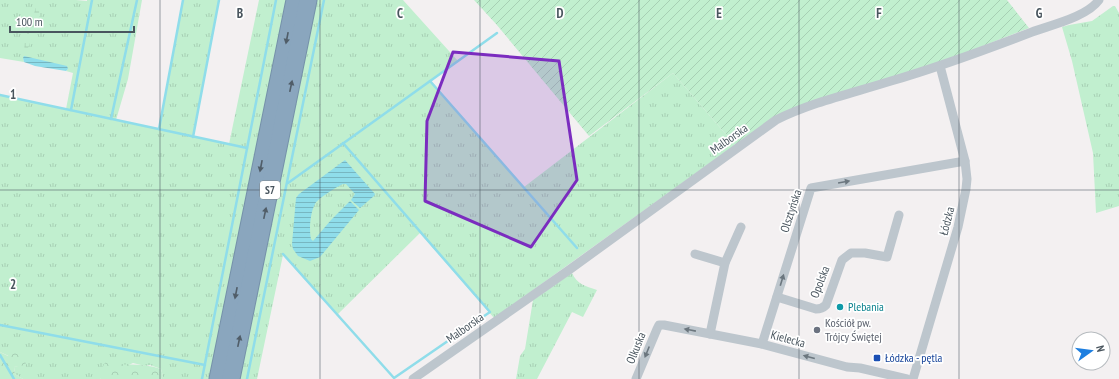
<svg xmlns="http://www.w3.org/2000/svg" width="1119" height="379" font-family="'PT Sans Narrow',sans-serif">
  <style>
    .grass { fill: url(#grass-tufts) }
    .forest { fill: url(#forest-crowns) }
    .wetland { fill: url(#wetland-marsh) }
    .garden { fill: url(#garden-furrows) }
    .water { fill: url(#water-rules) }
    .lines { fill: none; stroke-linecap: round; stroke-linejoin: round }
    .stream { stroke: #8fddea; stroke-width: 2.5 }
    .highway-casing { stroke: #7591a9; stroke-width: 19 }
    .street { stroke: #bdc6cd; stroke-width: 9 }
    .highway { stroke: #8aa6be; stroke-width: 17 }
    .oneway { fill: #505d68 }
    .oneway2 { fill: #6c777f }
    .marked { fill: #7b2cbf; fill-opacity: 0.2; stroke: #7b2cbf; stroke-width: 3; stroke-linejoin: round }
    .grid { fill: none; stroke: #49555e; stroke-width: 1; stroke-opacity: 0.55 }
    .culture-dot { fill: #0f9aa8; stroke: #fff; stroke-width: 1.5 }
    .worship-dot { fill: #6b7280; stroke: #fff; stroke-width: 1.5 }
    .transit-dot { fill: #1a4fb4; stroke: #fff; stroke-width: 1.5 }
    .labels { text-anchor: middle; stroke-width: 3.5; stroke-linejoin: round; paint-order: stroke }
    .shield { fill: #fff; stroke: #80888e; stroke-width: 1 }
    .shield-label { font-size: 11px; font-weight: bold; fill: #49555e }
    .street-label { font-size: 12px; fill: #49555e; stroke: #fff }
    .culture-label { font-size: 12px; fill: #0d838f; stroke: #fff; text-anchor: start }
    .worship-label { font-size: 12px; fill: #5b616d; stroke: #fff; text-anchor: start }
    .transit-label { font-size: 12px; fill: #164399; stroke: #fff; text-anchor: start }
    .grid-label { font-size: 13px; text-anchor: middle; font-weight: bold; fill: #49555e; stroke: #fff; stroke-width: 3.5; stroke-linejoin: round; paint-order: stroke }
  </style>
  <defs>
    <pattern id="grass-tufts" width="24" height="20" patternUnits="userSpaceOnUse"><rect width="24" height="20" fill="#c1efcf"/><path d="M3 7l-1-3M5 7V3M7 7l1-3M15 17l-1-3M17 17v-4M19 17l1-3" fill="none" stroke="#a7cfb4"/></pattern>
    <pattern id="forest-crowns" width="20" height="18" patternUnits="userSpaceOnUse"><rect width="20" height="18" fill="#c1efcf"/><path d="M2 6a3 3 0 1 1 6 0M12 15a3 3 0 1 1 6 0" fill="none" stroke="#a7cfb4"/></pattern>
    <pattern id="wetland-marsh" width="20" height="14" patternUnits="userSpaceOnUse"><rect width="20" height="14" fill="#c1efcf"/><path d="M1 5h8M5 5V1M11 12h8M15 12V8" fill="none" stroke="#a7cfb4"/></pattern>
    <pattern id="garden-furrows" width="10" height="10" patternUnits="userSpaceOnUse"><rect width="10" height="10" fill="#c1efcf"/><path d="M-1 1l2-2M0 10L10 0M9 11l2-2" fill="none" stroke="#a7cfb4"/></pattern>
    <pattern id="water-rules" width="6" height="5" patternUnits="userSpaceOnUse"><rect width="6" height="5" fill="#8fddea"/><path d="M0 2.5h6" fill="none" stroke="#77b6c1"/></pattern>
  </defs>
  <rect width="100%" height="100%" fill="#f3f0f1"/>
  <g class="grass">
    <path d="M 0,0 L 76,0 L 87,1 L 87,0 L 142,0 L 128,79 L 116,120 L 159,129 L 183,0 L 219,0 L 193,136 L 229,144 L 259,0 L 286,0 L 209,379 L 161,379 L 163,376 L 161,369 L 150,365 L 145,366 L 133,363 L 102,377 L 100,379 L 23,379 L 15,374 L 14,367 L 26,364 L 0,352 L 0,95 L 66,109 L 73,73 L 66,71 L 68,69 L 23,58 L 24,62 L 0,58 Z"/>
    <path d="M 317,0 L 403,0 L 458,61 L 431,81 L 524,187 L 673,73 L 735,145 L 494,318 L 420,233 L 337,315 L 283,255 L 257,379 L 239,379 Z"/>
    <path d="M 1113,6 L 1115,6 L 1119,13 L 1119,206 L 1096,213 L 1093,153 L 1072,61 L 1062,27 L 1069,25 L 1092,21 Z"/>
    <path d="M 572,273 C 577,284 585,286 597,290 L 583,317 L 572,312 L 537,379 L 516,379 L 520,356 L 525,349 L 533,300 Z"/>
  </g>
  <g class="forest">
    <path d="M 12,350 L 19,350 L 24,352 L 26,365 L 14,367 L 15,374 L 23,379 L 0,379 L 0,352 L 8,356 Z"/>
    <path d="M 110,359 L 115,365 C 131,364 146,364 161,369 L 163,376 L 161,379 L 100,379 C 105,371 99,365 110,359 Z"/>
  </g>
  <path class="wetland" d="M 38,5 L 40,7 L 40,14 L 27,51 L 25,51 C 22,40 34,18 36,6 Z"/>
  <path class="garden" d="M 474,0 L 1007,0 L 1029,28 L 939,63 L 827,97 L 735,145 L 673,73 L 589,136 L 496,24 Z"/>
  <g class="water">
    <path d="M 24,56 L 67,66 L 68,69 L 66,71 L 35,66 L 24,62 L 23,58 Z"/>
    <path d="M 345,160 L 375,194 L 374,196 L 360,208 L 351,200 L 355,194 L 346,184 L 343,184 C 338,186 317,199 315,204 C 310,213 309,230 311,239 L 313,241 L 331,220 L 350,201 L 359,210 L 320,257 L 310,261 L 298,256 L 293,249 L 292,244 L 296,198 L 299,194 Z"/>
  </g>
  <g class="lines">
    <g class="stream">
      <path d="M 430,81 L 577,248"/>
      <path d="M 0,95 L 247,148"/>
      <path d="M 71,110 L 92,0"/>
      <path d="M 111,119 L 137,0"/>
      <path d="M 159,129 L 183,0"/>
      <path d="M 193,137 L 219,0"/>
      <path d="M 288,183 L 497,33"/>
      <path d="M 283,254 L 394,378 L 490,312 L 343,143"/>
      <path d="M 0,325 L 205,365"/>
      <path d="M 0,355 L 14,379"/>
      <path d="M 202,379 L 276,0"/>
      <path d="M 247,379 L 324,0"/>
    </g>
    <defs>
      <g id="highway">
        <path d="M 218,379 L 295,0"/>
        <path d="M 231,379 L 308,0"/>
      </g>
    </defs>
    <use href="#highway" class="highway-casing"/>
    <g class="street">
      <path d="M 695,254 L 725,263"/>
      <path d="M 777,297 L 816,309 C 821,309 823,308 826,305 L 842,260 L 851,253 L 865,253 L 887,257 L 899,215"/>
      <path d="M 710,334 L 725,263 L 741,227"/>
      <path d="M 762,344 L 811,188 L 965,161"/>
      <path d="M 413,379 L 569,270 L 776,120 C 812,102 853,93 891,81 C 939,67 985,50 1032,32 C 1051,25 1087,17 1099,0"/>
      <path d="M 636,379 L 657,329 L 659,325 L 664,325 L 762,344 L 847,367 L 860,368 L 907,379"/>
      <path d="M 913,379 L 958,227 L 966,189 L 967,179 L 965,161 L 940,66"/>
    </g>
    <use href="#highway" class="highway"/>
  </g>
  <defs><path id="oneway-solid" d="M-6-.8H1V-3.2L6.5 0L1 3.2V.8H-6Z"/></defs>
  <g class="oneway">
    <use href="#oneway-solid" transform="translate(287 38) rotate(101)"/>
    <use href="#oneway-solid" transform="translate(291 86) rotate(-78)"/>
    <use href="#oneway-solid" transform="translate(261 166) rotate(101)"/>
    <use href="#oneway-solid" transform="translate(265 213) rotate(-78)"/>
    <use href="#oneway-solid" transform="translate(236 293) rotate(101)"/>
    <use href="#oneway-solid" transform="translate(239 341) rotate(-78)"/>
  </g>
  <g class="oneway2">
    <use href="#oneway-solid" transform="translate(844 182) rotate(-10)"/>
    <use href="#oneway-solid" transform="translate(782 280) rotate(-73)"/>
    <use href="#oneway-solid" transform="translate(690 330) rotate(-169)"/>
    <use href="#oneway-solid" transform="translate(647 352) rotate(112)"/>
    <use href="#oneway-solid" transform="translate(809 357) rotate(-165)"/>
  </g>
  <path class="marked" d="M 453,52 L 559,61 L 577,180 L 531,247 L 425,201 L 427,121 Z"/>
  <path class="grid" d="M 160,0 L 160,379M 320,0 L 320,379M 480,0 L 480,379M 639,0 L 639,379M 799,0 L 799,379M 959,0 L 959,379M 0,190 L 1119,190"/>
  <circle class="culture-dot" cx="840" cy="307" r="4"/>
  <circle class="worship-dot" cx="817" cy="330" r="4"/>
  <rect class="transit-dot" x="873" y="354" width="8" height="8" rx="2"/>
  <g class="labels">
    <rect class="shield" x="260" y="181" width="20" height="18" rx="3"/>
    <g class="shield-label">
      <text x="270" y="194">S7</text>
    </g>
    <g class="street-label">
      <text transform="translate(729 139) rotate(-35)" y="4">Malborska</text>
      <text transform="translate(791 211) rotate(-72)" y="4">Olsztyńska</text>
      <text transform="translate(947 221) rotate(-75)" y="4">Łódzka</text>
      <text transform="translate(820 282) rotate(-69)" y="4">Opolska</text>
      <text transform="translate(465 328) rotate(-35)" y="4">Malborska</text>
      <text transform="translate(788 339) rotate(15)" y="4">Kielecka</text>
      <text transform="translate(636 348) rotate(-68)" y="4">Olkuska</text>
    </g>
    <g class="culture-label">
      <text x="848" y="311">Plebania</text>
    </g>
    <g class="worship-label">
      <text x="825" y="327">Kościół pw.<tspan x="825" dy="14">Trójcy Świętej</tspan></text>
    </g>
    <g class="transit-label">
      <text x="885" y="362">Łódzka - pętla</text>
    </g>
  </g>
  <g class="grid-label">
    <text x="240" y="18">B</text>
    <text x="400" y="18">C</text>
    <text x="560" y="18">D</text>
    <text x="719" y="18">E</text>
    <text x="879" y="18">F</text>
    <text x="1039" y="18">G</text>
    <text x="13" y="99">1</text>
    <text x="13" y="289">2</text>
  </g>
  <g transform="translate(1091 351) rotate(76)"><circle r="19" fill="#ffffff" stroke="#b6bbbf"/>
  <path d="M0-3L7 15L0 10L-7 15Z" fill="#1e7fe0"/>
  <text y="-6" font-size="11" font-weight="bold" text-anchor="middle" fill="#49555e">N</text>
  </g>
  <path d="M10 26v6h124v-6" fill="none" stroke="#49555e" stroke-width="2"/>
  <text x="16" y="26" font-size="12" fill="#49555e" stroke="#ffffff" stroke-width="3" paint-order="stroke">100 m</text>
</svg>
